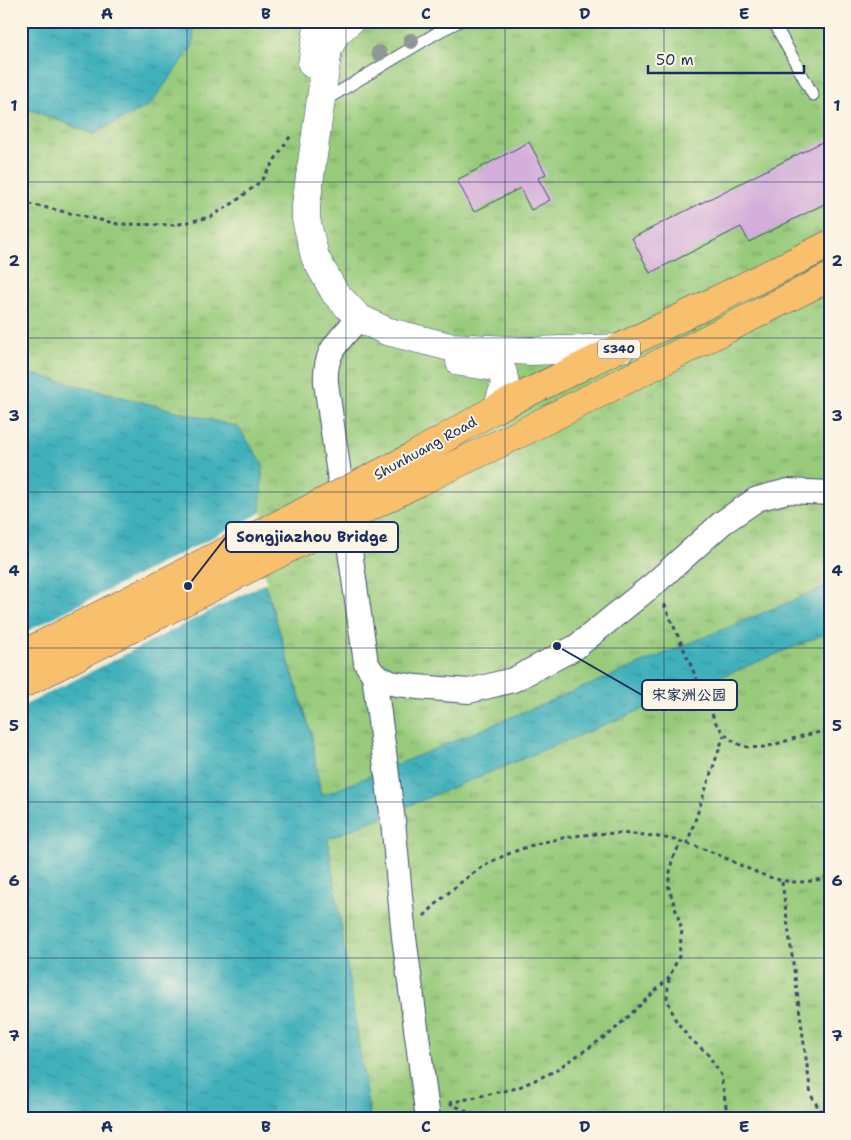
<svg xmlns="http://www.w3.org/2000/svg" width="851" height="1140" font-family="'Shantell Sans','LXGW WenKai TC',sans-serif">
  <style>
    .park { fill: url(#park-tufts); stroke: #597c6c }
    .water { fill: url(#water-ripples); stroke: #2e708c }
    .pier { fill: #f5e9d1 }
    .building { fill: #d4aeda }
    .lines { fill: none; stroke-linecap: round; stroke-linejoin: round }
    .service-casing { stroke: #3c4b6f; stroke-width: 13 }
    .minor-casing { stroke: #3c4b6f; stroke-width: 26 }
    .tertiary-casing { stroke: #3c4b6f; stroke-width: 29 }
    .primary-casing { stroke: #3c4b6f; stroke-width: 29 }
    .path { stroke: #3c4b6f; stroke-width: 3; stroke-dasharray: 4 4; stroke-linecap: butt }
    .service { stroke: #fff; stroke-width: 11 }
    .minor { stroke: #fff; stroke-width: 24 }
    .tertiary { stroke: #fff; stroke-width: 28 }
    .primary { stroke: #f8bf6c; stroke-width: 28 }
    .primary-bridge-casing { stroke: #3c4b6f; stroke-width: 29; stroke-linecap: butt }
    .primary-bridge { stroke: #f8bf6c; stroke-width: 28 }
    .tree { fill: #8e9896 }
    .grid { fill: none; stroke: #1b2f5e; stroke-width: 1; stroke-opacity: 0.55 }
    .labels { text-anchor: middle; stroke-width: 4; stroke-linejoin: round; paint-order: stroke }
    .shield { fill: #fcf5e5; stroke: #5e6a86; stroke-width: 1 }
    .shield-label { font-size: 12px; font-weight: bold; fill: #1b2f5e }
    .street-label { font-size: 14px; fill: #1b2f5e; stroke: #fcf5e5 }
    .leader { fill: none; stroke: #1b2f5e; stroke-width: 2 }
    .callout-dot { fill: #1b2f5e; stroke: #fcf5e5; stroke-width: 2 }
    .callout { fill: #fcf5e5; stroke: #1b2f5e; stroke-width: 2 }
    .callout-label { font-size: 15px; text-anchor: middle; font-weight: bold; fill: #1b2f5e }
    .neatline { fill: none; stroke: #1b2f5e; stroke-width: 2 }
    .grid-label { font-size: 16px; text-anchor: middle; font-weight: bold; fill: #1b2f5e }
  </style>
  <defs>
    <pattern id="park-tufts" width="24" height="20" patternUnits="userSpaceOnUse" patternTransform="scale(1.25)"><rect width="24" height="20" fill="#97ca7a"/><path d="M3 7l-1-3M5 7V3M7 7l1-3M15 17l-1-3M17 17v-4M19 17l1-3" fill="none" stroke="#7aa467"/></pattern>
    <pattern id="water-ripples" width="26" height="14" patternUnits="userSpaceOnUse" patternTransform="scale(1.25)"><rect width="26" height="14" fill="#40b0bb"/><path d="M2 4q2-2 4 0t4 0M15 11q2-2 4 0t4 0" fill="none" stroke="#35909b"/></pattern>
  </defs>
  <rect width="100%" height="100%" fill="#fcf5e5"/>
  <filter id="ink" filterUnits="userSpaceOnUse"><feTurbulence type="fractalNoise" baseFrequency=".02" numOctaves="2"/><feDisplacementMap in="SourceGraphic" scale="10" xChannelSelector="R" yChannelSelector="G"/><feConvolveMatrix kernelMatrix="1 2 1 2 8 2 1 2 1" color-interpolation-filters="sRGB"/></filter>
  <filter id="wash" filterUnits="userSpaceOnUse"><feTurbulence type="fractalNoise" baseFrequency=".0096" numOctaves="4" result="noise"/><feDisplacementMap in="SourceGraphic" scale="20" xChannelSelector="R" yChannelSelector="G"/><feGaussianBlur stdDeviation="1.12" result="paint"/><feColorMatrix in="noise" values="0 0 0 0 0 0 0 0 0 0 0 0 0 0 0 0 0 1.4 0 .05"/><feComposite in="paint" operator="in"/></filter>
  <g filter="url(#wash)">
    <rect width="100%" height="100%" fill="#f5e9d1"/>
    <path class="park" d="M 194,21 L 830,21 L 830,1119 L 370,1119 L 311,733 L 257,559 L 238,427 L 21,371 L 21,106 L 93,134 L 193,46 Z"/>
    <g class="water">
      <path d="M 21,21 L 194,21 L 193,46 L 150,105 L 93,134 L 21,106 Z"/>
      <path d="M 21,371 L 238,427 L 263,464 L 257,559 L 311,733 L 321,796 L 830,585 L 830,632 L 328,839 L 370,1119 L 21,1119 Z"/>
    </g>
    <path class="pier" d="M 263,512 L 260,558 L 267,582 L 21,707 L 21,634 Z"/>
    <g id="blocks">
      <g class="building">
        <path d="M 830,138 L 830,201 L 749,242 L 741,227 L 650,273 L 632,238 Z"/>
        <path d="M 529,142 L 546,174 L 538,178 L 550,200 L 531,210 L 520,188 L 474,212 L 457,180 Z"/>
      </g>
    </g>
  </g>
  <g filter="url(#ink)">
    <use href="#blocks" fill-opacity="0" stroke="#3c4b6f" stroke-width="1"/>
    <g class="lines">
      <defs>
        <g id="service">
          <path d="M 773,21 L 813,95"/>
          <path d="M 322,102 L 440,31 L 460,21"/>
        </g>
        <g id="minor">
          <path d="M 359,318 C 339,341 324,350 326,383 L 366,663 L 374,675 L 391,683 L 417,687 L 469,691 L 513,680 L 576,647 L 655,583 L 722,523 L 757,499 L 788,491 L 830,493"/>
          <path d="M 374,675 L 393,821 L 404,937 L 428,1119"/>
        </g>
        <g id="tertiary">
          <path d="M 350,21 L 336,33 L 328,49 L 306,205 L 306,219 L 315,257 L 335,293 L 359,318 L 386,331 L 450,347 L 531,351 L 622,348"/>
          <path d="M 312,64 L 319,21"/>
          <path d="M 460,362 L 495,367 L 503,373 L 505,385 L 497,408"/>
        </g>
        <g id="primary">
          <path d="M 410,458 L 497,408 L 830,244"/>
          <path d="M 419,482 L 509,439 L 830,277"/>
        </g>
      </defs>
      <use href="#service" class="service-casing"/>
      <use href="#minor" class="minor-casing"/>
      <use href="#tertiary" class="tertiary-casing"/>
      <use href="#primary" class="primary-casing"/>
      <g class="path">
        <path d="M 21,202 L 118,224 L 175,225 L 210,217 L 235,202 L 261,181 L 291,135"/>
        <path d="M 664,604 L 716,723 C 750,773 785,731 830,732"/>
        <path d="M 687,844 L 724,735"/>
        <path d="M 782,882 L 811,1095 L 818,1107 L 830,1119"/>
        <path d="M 424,916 C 444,896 466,876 491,862 C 553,830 636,824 701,848 C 747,864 779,895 830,876"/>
        <path d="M 669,979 L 667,998 L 675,1019 L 689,1038 L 707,1053 L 721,1075 L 728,1119"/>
        <path d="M 449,1103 L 517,1088 L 553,1072 L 612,1032 L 669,978 L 679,956 L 682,930 L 668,885 L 672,860 L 681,842"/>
        <path d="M 449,1103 L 483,1119"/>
      </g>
      <use href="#service" class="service"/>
      <use href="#minor" class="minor"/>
      <use href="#tertiary" class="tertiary"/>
      <use href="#primary" class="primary"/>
      <defs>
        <g id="primary-bridge">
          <path d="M 21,655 L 410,458"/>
          <path d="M 21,685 L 419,482"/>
        </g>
      </defs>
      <use href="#primary-bridge" class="primary-bridge-casing"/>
      <use href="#primary-bridge" class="primary-bridge"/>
    </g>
    <g class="tree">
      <circle cx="411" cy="41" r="8"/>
      <circle cx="379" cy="53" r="8"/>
    </g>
  </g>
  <path class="grid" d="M 187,21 L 187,1119M 346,21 L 346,1119M 505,21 L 505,1119M 664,21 L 664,1119M 21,182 L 830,182M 21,338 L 830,338M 21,492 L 830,492M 21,648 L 830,648M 21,802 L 830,802M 21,958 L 830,958"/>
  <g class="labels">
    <rect class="shield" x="598" y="339.5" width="42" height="19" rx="4"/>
    <g class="shield-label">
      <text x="619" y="353">S340</text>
    </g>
    <g class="street-label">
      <text transform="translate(425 448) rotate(-29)" y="5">Shunhuang Road</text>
    </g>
  </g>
  <path class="leader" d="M188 586L226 537M557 646L642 695"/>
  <g class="callout-dot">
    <circle cx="188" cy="586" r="5"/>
    <circle cx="557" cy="646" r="5"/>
  </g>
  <g class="callout">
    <rect x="226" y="522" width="172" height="30" rx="5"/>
    <rect x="642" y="680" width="95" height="30" rx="5"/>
  </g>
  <g class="callout-label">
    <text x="312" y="542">Songjiazhou Bridge</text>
    <text x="689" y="700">宋家洲公园</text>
  </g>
  <rect width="851" height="1140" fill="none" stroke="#fcf5e5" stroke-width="55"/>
  <path d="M648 65v8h156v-8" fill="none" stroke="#1b2f5e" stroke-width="2.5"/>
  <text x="656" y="65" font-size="15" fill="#1b2f5e" stroke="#fcf5e5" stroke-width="4" paint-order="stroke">50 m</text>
  <rect x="28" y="28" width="796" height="1084" class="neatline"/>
  <g class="grid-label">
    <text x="107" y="19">A</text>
    <text x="266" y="19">B</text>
    <text x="426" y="19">C</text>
    <text x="585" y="19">D</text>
    <text x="744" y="19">E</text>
    <text x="14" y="111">1</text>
    <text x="837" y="111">1</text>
    <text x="14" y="266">2</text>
    <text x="837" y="266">2</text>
    <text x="14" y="421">3</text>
    <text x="837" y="421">3</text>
    <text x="14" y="576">4</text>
    <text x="837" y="576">4</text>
    <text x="14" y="731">5</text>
    <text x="837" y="731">5</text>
    <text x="14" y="886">6</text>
    <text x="837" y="886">6</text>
    <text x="14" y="1041">7</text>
    <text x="837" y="1041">7</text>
    <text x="107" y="1132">A</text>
    <text x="266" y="1132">B</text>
    <text x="426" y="1132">C</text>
    <text x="585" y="1132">D</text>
    <text x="744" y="1132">E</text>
  </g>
</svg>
